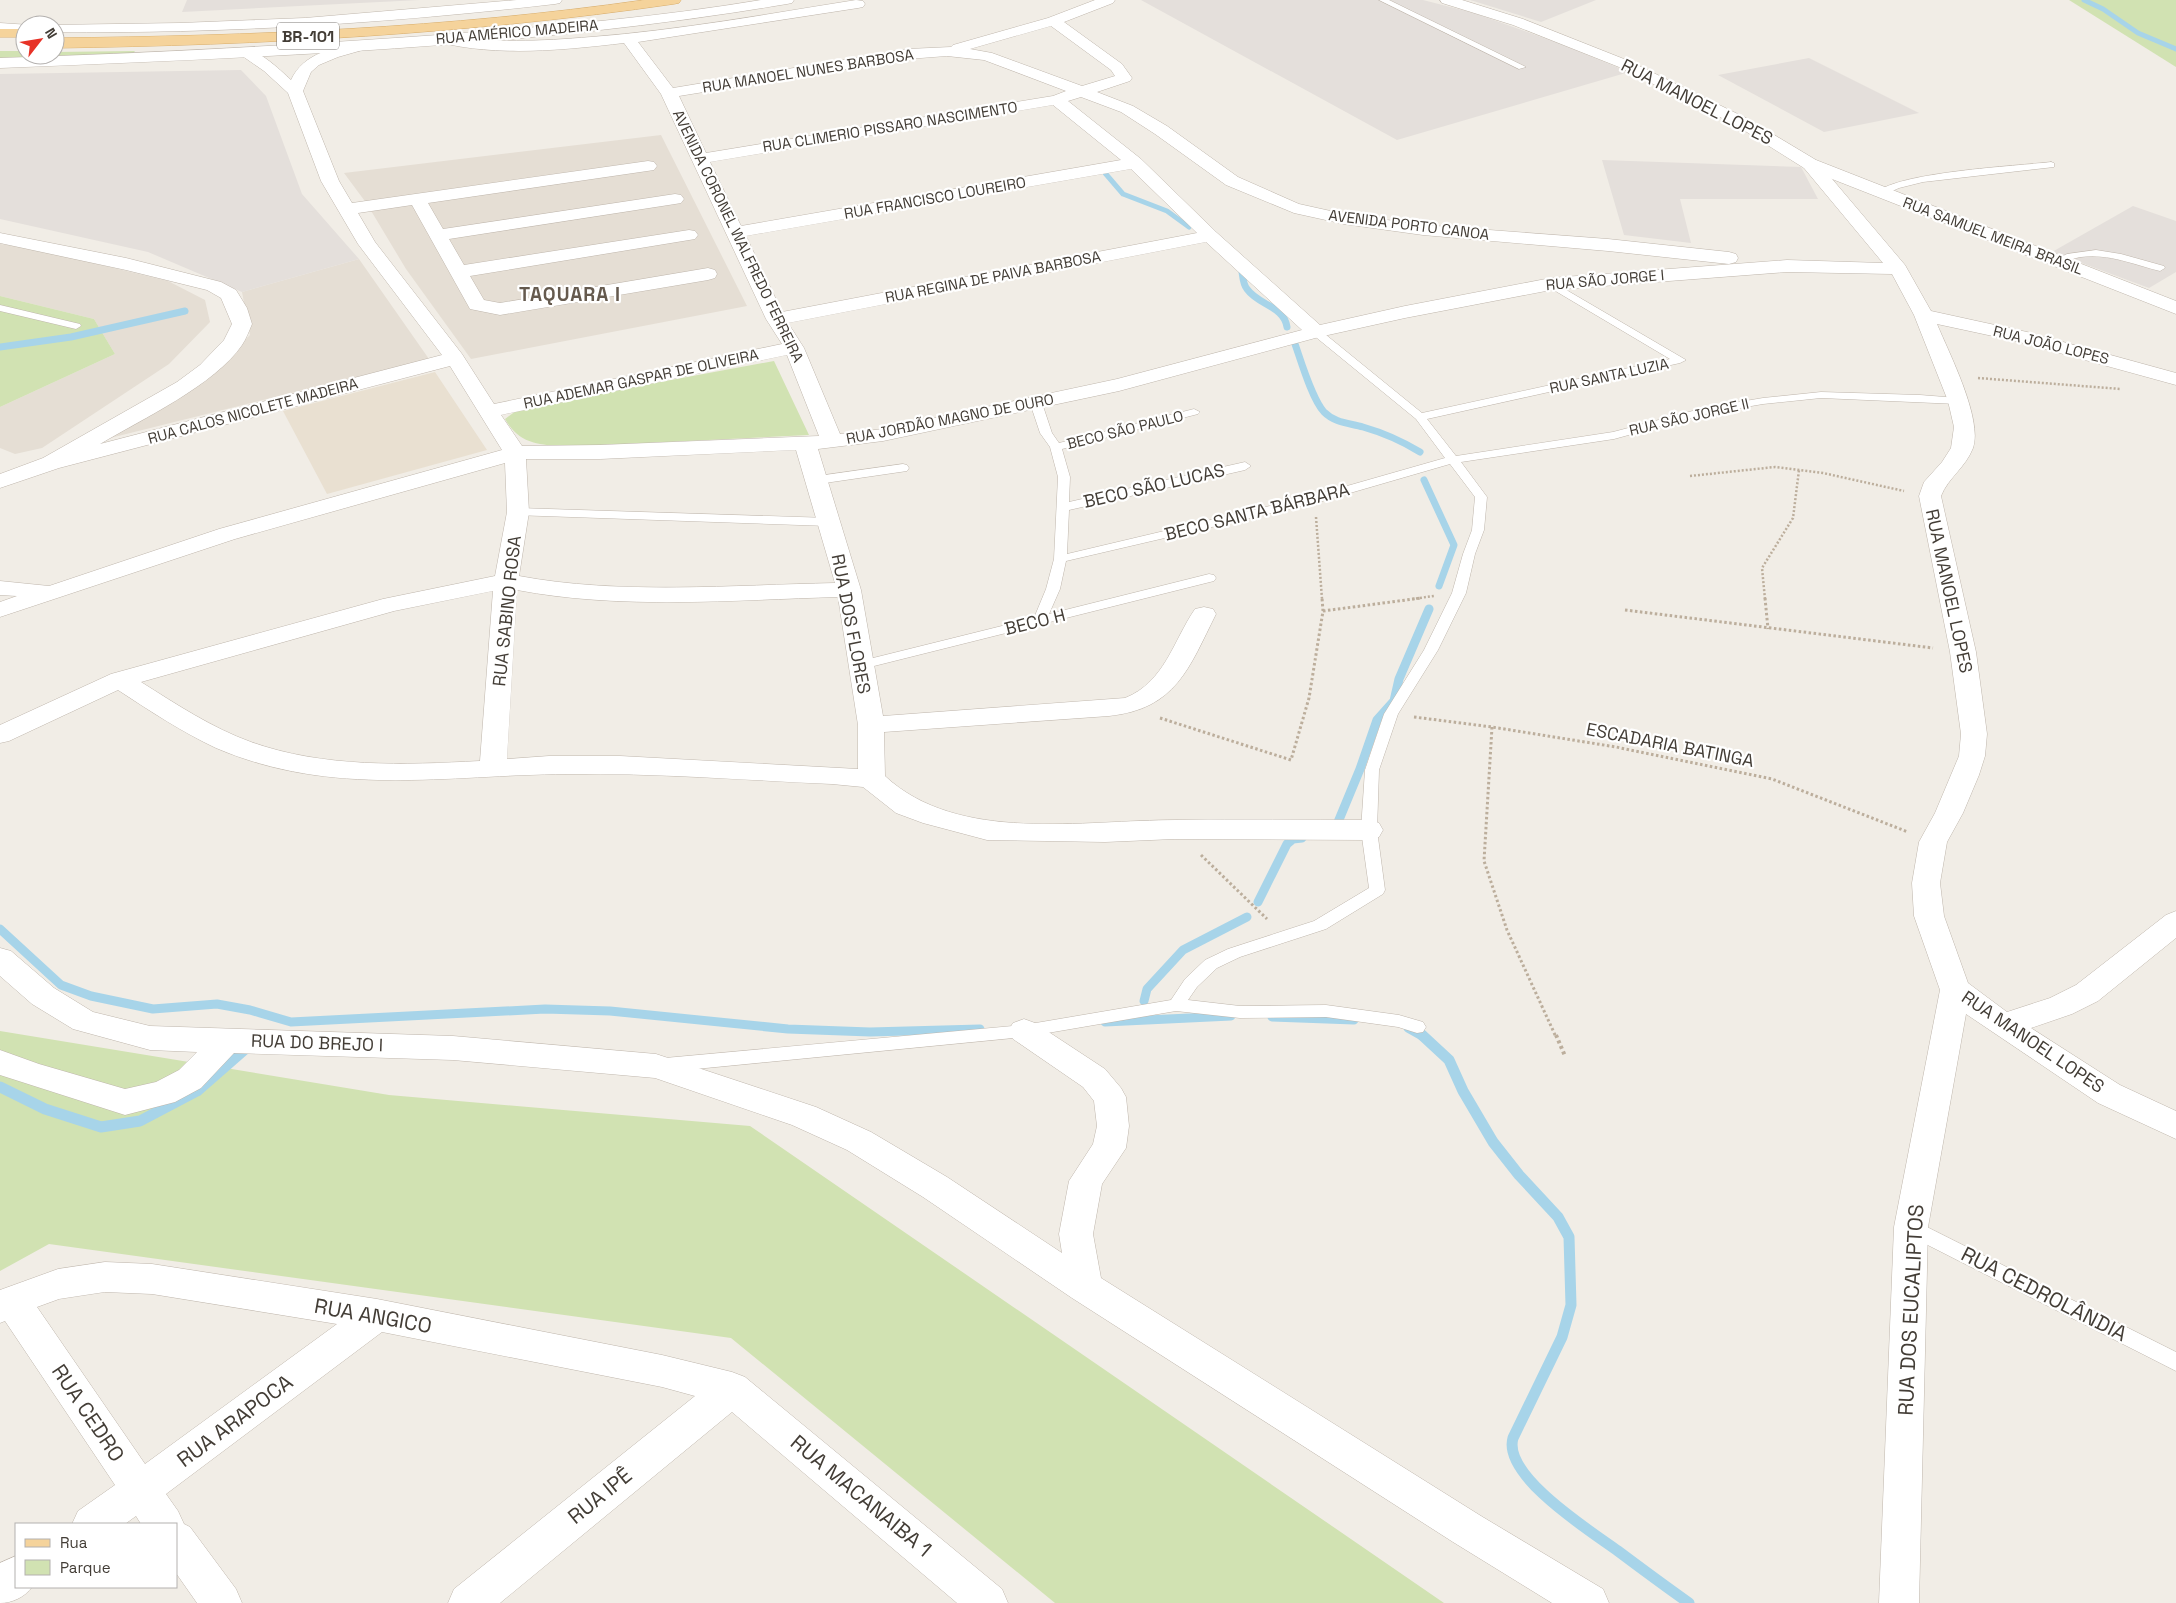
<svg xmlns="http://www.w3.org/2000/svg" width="2176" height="1603" font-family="'Space Grotesk',sans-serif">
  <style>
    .residential { fill: #e5ded4 }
    .industrial { fill: #e4dfdb }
    .education { fill: #e9e0d1 }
    .green { fill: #d1e2b2 }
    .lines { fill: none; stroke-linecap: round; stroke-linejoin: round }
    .stream-far3 { stroke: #a7d4e9; stroke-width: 5 }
    .stream-far2 { stroke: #a7d4e9; stroke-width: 7 }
    .stream-far1 { stroke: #a7d4e9; stroke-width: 9 }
    .stream { stroke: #a7d4e9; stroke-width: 11 }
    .service-casing { stroke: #bfb6ac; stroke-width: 1 }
    .minor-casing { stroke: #bfb6ac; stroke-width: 1 }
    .tertiary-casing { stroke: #bfb6ac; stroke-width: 1 }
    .primary-casing { stroke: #d9ae6c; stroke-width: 1 }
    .path-far2 { stroke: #bcae9c; stroke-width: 2.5; stroke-dasharray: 2 2; stroke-linecap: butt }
    .path-far1 { stroke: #bcae9c; stroke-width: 3; stroke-dasharray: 2.5 2.5; stroke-linecap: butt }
    .path { stroke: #bcae9c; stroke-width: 4; stroke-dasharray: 3 3; stroke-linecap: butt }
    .service { fill: #fff; fill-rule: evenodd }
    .minor { fill: #fff; fill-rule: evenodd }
    .tertiary { fill: #fff; fill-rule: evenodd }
    .primary { fill: #f5d39b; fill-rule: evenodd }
    .labels { text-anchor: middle; stroke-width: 4.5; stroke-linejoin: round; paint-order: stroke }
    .far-street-label { font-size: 15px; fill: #433d36; stroke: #fff }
    .shield { fill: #fff; stroke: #7b7772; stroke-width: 1 }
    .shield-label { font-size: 16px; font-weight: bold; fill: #433d36 }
    .street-label { font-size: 18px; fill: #433d36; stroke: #fff }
    .far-district-label { font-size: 19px; font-weight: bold; letter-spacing: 1px; fill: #655a4e; stroke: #fff }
    .near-street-label { font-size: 21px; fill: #433d36; stroke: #fff }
  </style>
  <rect width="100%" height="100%" fill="#f1ede6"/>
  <g class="residential">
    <path d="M 661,135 L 747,306 L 471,359 L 406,269 L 367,204 L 344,173 Z"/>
    <path d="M 0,244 L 35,249 L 168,281 L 205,300 L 210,322 L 169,364 L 42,448 L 15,454 L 0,448 L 0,407 L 115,354 L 94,319 L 0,296 Z"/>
    <path d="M 359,259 L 429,359 L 94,442 L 208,375 L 250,335 L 242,292 Z"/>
  </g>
  <g class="industrial">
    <path d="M 187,0 L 420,0 L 182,12 Z"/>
    <path d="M 1141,0 L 1423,0 L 1474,13 L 1558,43 L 1629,72 L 1397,140 Z"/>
    <path d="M 1470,0 L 1596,0 L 1541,22 Z"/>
    <path d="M 1809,58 L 1919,113 L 1824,132 L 1718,75 Z"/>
    <path d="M 241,70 L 266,96 L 302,194 L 359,259 L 242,292 L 148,252 L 0,219 L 0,74 Z"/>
    <path d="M 1602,160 L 1801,167 L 1818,199 L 1680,199 L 1691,243 L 1624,235 Z"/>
    <path d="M 2133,206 L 2176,221 L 2176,272 L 2149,288 L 2052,252 Z"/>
  </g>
  <path class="education" d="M 435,372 L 487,450 L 327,494 L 283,411 Z"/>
  <g class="green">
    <path d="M 2069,0 L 2176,0 L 2176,67 Z"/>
    <path d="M 0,51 L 25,51 L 25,55 L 55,55 L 55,52 L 135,51 L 131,56 L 0,61 Z"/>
    <path d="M 0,296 L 94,319 L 115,354 L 0,407 Z"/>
    <path d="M 774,361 L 809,435 L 565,447 C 539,444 520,445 505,419 L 520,408 Z"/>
    <path d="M 0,1031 L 389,1095 L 750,1126 L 1444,1603 L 1055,1603 L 731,1338 L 49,1244 L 0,1271 Z"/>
  </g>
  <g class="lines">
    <g class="stream-far3">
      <path d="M 2084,0 L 2103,9 L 2138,33 L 2176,49"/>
      <path d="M 1105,173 L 1123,194 L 1167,211 L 1189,227"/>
    </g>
    <g class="stream-far2">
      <path d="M 1241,266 C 1243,274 1242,283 1247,289 C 1258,305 1284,306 1287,327"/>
      <path d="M 1295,344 C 1301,361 1312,399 1324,412 C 1335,423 1349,423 1363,427 C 1384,433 1402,441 1420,452"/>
      <path d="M 0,347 L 71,337 L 185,311"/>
      <path d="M 1424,480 L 1454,545 L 1439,586"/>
    </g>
    <g class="stream-far1">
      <path d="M 1336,827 L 1360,769 L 1377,720 L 1394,701 L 1399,679 L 1429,609"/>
      <path d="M 1258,902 L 1287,844 L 1293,839 L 1302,838"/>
      <path d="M 0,929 L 61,985 L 91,996 L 153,1009 L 217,1004 L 250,1010 L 291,1022 L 545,1009 L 610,1011 L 788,1029 L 870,1032 L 980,1029"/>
      <path d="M 1144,1001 L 1147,989 L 1183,950 L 1247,917"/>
      <path d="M 1272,1017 L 1354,1020"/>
      <path d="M 1105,1022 L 1231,1016"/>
      <path d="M 1408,1028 L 1424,1037"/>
    </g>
    <g class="stream">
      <path d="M 1422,1035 L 1449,1060 L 1463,1091 L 1493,1142 L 1519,1175 L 1558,1217 L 1569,1237 L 1571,1305 L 1562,1337 L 1513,1438 C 1502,1476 1592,1532 1618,1551 C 1642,1569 1665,1586 1689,1603"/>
      <path d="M 0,1087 L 45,1109 L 101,1127 L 140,1121 L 197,1091 L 245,1049"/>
    </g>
    <defs>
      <g id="service">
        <path d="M 1379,0 L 1389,0 L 1526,67 L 1519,69 Z"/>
        <path d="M 2051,162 L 2054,163 L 2054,167 L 1923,182 L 1899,188 L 1881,196 L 1876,193 C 1897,172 2017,166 2051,162 Z"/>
        <path d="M 2096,250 L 2121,254 L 2164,266 L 2165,268 L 2160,271 C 2135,265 2108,253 2081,257 C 2073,258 2066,262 2058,264 L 2053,261 L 2067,254 Z"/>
        <path d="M 1551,281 L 1686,360 L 1680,363 L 1427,419 L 1456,456 L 1613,432 L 1704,408 L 1763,398 L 1821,392 L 1920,395 L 1958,398 L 1964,401 L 1958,404 L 1821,398 L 1763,404 L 1705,414 L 1614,439 L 1461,462 L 1487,497 L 1484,530 L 1475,554 L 1466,593 L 1438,650 L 1398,714 L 1379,770 L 1377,830 L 1385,890 L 1383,894 L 1326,929 L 1240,957 L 1217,968 L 1197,987 L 1188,1000 L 1240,1006 L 1326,1005 L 1399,1015 L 1423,1022 L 1426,1027 L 1423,1032 L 1417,1033 L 1398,1027 L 1326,1017 L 1240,1018 L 1176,1011 L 1024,1037 L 665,1072 L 659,1070 L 656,1065 L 659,1060 L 665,1058 L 1024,1025 L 1171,1000 L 1185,979 L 1205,960 L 1228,949 L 1314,921 L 1369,888 L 1361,830 L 1365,770 L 1384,714 L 1424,650 L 1452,593 L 1463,554 L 1472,530 L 1475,497 L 1450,464 L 1319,502 L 1066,561 L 1060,589 L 1049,614 L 1209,574 L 1214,575 L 1216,578 L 1214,581 L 862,669 L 855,665 L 857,662 L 1034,618 L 1046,589 L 1054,559 L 1058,477 L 1050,447 L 1040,433 L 1030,403 L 1032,401 L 1040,401 L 1042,403 L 1052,433 L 1059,443 L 1194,409 L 1200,412 L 1198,414 L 1062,449 L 1070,477 L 1069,502 L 1245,462 L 1251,466 L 1245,470 L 1069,510 L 1067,554 L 1312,496 L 1445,458 L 1416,419 L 1312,334 L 1311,332 L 1312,330 L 1320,330 L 1422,413 L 1670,359 L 1547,286 L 1546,284 Z"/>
        <path d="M 0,305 L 80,324 L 81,326 L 76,329 L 0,311 Z"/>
        <path d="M 903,464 L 907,465 L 909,468 L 907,471 L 818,484 L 812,480 L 818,476 Z"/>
        <path d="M 518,508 L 829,518 L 835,522 L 829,526 L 514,515 L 512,512 L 514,509 Z"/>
        <path d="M 1911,1219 L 2176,1352 L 2176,1371 L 1904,1233 L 1902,1227 L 1904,1221 Z"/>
      </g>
      <g id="minor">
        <path d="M 856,0 L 863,1 L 865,4 L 863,7 L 858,8 L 638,42 L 673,88 L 908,49 L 951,47 L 953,45 L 1048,18 L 1095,0 L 1115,0 L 1113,3 L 1064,22 L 1122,64 L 1132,78 L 1130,81 L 1097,92 L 1133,106 L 1167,126 L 1238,177 L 1299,204 L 1344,214 L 1423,225 L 1608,239 L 1729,252 L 1736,254 L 1738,258 L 1736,262 L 1729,264 L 1608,251 L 1423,235 L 1344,224 L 1294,213 L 1226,185 L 1155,134 L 1121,112 L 1081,97 L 1068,101 L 1141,159 L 1216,232 L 1320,325 L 1405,306 L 1551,278 L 1787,260 L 1883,263 L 1804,168 L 1801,164 L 1804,160 L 1816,160 L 1905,265 L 1931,311 L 2027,332 L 2176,373 L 2176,385 L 2016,341 L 1937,324 C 1949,353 1983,419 1973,448 C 1966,467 1948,478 1941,496 L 1976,652 L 1987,734 L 1985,756 L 1979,775 L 1963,813 L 1947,842 L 1940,883 L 1944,916 L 1968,983 L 2007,1012 L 2050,998 L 2076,985 L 2166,915 L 2176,911 L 2176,938 L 2098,1001 L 2072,1014 L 2031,1028 L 2120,1085 L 2176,1111 L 2176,1139 L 2098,1103 L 1966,1014 L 1928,1227 L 1919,1603 L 1879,1603 L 1894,1227 L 1940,990 L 1914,916 L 1912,883 L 1919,842 L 1935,813 L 1959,756 L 1961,734 L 1950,652 L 1919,496 L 1924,482 L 1942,462 L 1951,448 L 1954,427 L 1948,401 L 1914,315 L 1892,274 L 1787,272 L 1551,290 L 1405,318 L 1319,337 L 1119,391 L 883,441 L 818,449 L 861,590 L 883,716 L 1125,698 C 1165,682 1173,641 1195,609 L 1204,607 L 1213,609 L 1216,614 C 1189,668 1176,709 1109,716 L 884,732 L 885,776 C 958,844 1084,820 1176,820 C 1240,819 1305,820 1369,820 L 1379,823 L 1383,830 L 1379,837 L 1369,840 L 1174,839 L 1105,842 L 987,840 L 923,823 L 896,813 L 863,787 L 832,784 C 744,780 656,773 567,774 C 446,775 333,798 216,748 C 182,732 150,711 118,690 L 9,741 L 0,743 L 0,725 L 111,674 L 383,599 L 495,576 L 507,512 L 505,463 L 235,539 L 0,617 L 0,602 L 17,596 L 0,595 L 0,581 L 49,586 L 219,529 L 502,450 L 450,366 L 59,468 L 0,488 L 0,474 L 43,458 L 177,382 L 200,365 L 224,340 L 232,324 L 221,298 L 207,290 L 126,270 L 0,243 L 0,233 L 126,258 L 221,282 L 236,290 L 247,308 L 252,324 C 249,331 246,339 242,345 C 215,385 142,419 100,444 L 442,355 L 358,244 L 321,181 L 288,93 L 264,71 L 238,53 L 241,50 C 256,46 280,70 291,80 C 304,52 335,48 361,41 L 366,43 L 369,46 L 366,49 L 338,57 L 319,65 L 311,72 L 303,91 L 339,181 L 352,203 L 648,161 L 654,162 L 657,166 L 654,170 L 428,203 L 443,229 L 675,194 L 681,195 L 684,199 L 681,203 L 675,204 L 449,239 L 464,265 L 689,230 L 695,231 L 698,235 L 695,239 L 689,240 L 470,276 L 484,300 L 500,303 L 708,268 L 715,270 L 717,274 L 715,278 L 708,280 L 500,315 L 470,309 L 412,205 L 358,213 L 375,242 L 462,354 L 494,404 L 782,344 L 766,319 L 661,94 L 624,43 C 563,50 498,57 438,42 L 435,39 L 438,36 L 443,34 C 492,44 541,41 591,37 C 680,30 768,14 856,0 ZM 1051,26 L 1111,70 L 1115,76 L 1082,86 L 992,53 L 970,49 ZM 947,56 L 984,60 L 1066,91 L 1053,96 L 706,153 L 679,96 L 908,59 ZM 1053,105 L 1121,160 L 741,226 L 710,162 ZM 1131,169 L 1197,233 L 782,312 L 746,236 ZM 1206,242 L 1302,330 L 1117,379 L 883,429 L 840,434 L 804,348 L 788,323 ZM 787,355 L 819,436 L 600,445 L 522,446 L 501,415 ZM 796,450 L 835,583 C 733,585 619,595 519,576 L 529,512 L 526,459 L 600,459 ZM 517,590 C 621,610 733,600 838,597 L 858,725 L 858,769 L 620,756 L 549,756 L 507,759 ZM 493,591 L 480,761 C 404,765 324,768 251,742 C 212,728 176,704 141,682 L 394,611 Z"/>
        <path d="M 0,948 L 11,951 L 54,988 L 93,1012 L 150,1026 L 453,1036 L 656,1054 L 816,1107 L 871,1132 L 947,1177 L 1062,1253 L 1059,1234 L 1069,1181 L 1093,1144 L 1097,1126 L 1094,1101 L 1083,1087 L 1013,1039 L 1008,1031 L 1013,1023 L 1024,1019 L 1035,1023 L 1105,1069 L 1121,1088 L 1126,1097 L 1129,1126 L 1126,1148 L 1102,1184 L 1093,1234 L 1101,1278 L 1481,1516 L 1603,1589 L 1609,1603 L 1552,1603 L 1453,1542 L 1072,1298 L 923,1197 L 847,1150 L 792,1125 L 655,1078 L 453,1060 L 234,1053 L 201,1088 L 175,1102 L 125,1115 L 0,1075 L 0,1050 L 39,1064 L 125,1089 L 156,1082 L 179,1070 L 197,1052 L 150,1050 L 73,1029 L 32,1004 L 0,976 Z"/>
        <path d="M 105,1262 L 152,1264 L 377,1299 L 662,1355 L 732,1372 L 745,1377 L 1002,1589 L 1008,1603 L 957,1603 L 732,1412 L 500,1603 L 448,1603 L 454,1589 L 695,1396 L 662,1387 L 382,1332 L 166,1494 L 178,1511 L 184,1524 L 190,1527 L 236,1589 L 242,1603 L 197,1603 L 176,1573 L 176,1524 L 141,1524 L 136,1516 L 125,1524 L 72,1524 L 78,1511 L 115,1485 L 5,1321 L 0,1323 L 0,1290 L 58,1269 ZM 105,1292 L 152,1294 L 337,1324 L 145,1464 L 37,1307 L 59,1299 Z"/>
        <path d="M 16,1556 L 16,1587 L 32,1587 C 25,1597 12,1603 0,1603 L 0,1563 Z"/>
      </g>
      <g id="tertiary">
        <path d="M 517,0 L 562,0 L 560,3 L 555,4 C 389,23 223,34 55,32 L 55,25 L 50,25 L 180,23 L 305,18 Z"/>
        <path d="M 761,0 L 794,0 L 792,3 L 787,4 C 528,48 262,57 0,68 L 0,58 C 151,53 302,45 452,34 C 555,26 659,17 761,0 Z"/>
        <path d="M 1440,0 L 1462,0 L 1523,19 L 1629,61 L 1746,118 L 1816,160 L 2176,301 L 2176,314 L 1804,168 L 1734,124 L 1619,67 L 1513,25 L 1442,3 Z"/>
        <path d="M 0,23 L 30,25 L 25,25 L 25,32 L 0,31 Z"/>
      </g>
      <g id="primary">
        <path d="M 644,0 L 681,0 L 679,3 L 674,4 C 468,34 263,45 55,48 L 55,38 C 252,36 448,28 644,0 Z"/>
        <rect x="0" y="29" width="25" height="8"/>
      </g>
    </defs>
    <use href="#service" class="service-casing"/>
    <use href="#minor" class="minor-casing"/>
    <use href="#tertiary" class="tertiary-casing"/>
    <use href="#primary" class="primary-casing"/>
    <g class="path-far2">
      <path d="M 1978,378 L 2121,389"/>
      <path d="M 1690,476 L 1775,467 L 1823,473 L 1904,491"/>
      <path d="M 1316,517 L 1322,599"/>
      <path d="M 1412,599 L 1434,596"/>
      <path d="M 1765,599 L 1762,568 L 1793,518 L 1799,470"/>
    </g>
    <g class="path-far1">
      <path d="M 1765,598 L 1768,629"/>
      <path d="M 1625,610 L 1933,648"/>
      <path d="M 1323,611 L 1421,598"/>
      <path d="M 1414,717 L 1492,727 L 1616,747 L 1772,779 L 1908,832"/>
      <path d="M 1160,718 L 1291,760 L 1309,698 L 1323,611 L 1322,598"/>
      <path d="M 1492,727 L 1484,861 L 1507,930 L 1556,1037"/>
      <path d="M 1201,855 L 1267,919"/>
    </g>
    <path class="path" d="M 1556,1035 L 1565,1056"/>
    <use href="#service" class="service"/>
    <use href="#minor" class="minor"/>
    <use href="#tertiary" class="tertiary"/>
    <use href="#primary" class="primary"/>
  </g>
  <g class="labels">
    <g class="far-street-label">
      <text transform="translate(517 32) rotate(-5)" y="5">RUA AMÉRICO MADEIRA</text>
      <text transform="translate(808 71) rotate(-9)" y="5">RUA MANOEL NUNES BARBOSA</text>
      <text transform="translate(890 127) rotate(-9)" y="5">RUA CLIMERIO PISSARO NASCIMENTO</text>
      <text transform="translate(935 198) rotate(-10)" y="5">RUA FRANCISCO LOUREIRO</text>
      <text transform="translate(1409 225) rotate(7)" y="5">AVENIDA PORTO CANOA</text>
      <text transform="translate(738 236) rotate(64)" y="5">AVENIDA CORONEL WALFREDO FERREIRA</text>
      <text transform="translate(1993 236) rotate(21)" y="5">RUA SAMUEL MEIRA BRASIL</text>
      <text transform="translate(993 277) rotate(-11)" y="5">RUA REGINA DE PAIVA BARBOSA</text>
      <text transform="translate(1605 280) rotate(-5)" y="5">RUA SÃO JORGE I</text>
      <text transform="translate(2051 345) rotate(14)" y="5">RUA JOÃO LOPES</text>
      <text transform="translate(1609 376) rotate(-12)" y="5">RUA SANTA LUZIA</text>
      <text transform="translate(641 379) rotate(-12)" y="5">RUA ADEMAR GASPAR DE OLIVEIRA</text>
      <text transform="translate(253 411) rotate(-15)" y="5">RUA CALOS NICOLETE MADEIRA</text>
      <text transform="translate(1689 417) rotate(-13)" y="5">RUA SÃO JORGE II</text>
      <text transform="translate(950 419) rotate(-11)" y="5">RUA JORDÃO MAGNO DE OURO</text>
      <text transform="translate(1125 430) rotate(-14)" y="5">BECO SÃO PAULO</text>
    </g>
    <rect class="shield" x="277" y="22.5" width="62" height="27" rx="4"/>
    <g class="shield-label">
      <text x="308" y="42">BR-101</text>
    </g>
    <g class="street-label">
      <text transform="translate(1697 102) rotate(27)" y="6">RUA MANOEL LOPES</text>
      <text transform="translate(1154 486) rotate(-13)" y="6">BECO SÃO LUCAS</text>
      <text transform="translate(1257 512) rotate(-14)" y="6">BECO SANTA BÁRBARA</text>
      <text transform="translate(1949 591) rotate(78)" y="6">RUA MANOEL LOPES</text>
      <text transform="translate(507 611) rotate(-84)" y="6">RUA SABINO ROSA</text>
      <text transform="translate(1035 622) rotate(-14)" y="6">BECO H</text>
      <text transform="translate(851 624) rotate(79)" y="6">RUA DOS FLORES</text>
      <text transform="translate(1670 745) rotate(11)" y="6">ESCADARIA BATINGA</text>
      <text transform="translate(2033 1042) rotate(34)" y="6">RUA MANOEL LOPES</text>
      <text transform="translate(317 1043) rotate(2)" y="6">RUA DO BREJO I</text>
    </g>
    <g class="far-district-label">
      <text x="570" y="301">TAQUARA I</text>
    </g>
    <g class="near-street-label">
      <text transform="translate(2044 1294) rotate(27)" y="7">RUA CEDROLÂNDIA</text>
      <text transform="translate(1911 1310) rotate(-87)" y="7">RUA DOS EUCALIPTOS</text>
      <text transform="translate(373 1316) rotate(10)" y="7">RUA ANGICO</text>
      <text transform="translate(88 1413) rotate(56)" y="7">RUA CEDRO</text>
      <text transform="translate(235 1421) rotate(-37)" y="7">RUA ARAPOCA</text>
      <text transform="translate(600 1496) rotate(-39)" y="7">RUA IPÊ</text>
      <text transform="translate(861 1496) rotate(40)" y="7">RUA MACANAIBA 1</text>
    </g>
  </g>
  <rect x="15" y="1523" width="162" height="65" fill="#ffffff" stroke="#b4b1af"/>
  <rect x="25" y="1539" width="25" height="8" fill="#f5d39b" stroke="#b4b1af"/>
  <text x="60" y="1548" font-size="15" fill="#433d36">Rua</text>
  <rect x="25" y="1560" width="25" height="15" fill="#d1e2b2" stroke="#b4b1af"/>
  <text x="60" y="1573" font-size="15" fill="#433d36">Parque</text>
  <g transform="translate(40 40) rotate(59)"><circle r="24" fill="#ffffff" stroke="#b4b1af"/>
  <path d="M0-4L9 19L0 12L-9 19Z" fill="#e73227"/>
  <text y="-8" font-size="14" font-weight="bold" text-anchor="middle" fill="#433d36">N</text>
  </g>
</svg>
